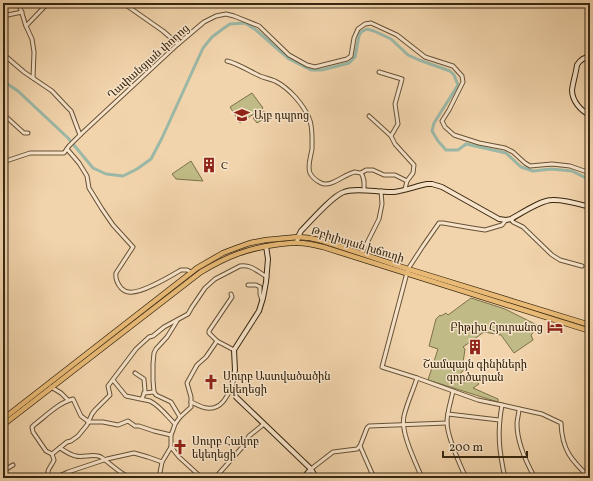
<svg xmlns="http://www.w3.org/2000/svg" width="593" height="481" font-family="Vollkorn,'Noto Serif Armenian',serif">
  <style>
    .green { fill: #c0bb86; stroke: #7c714b }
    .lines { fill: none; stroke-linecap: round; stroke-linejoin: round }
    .canal { stroke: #9bb8a7; stroke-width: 3 }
    .street-casing { stroke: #665237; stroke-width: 5 }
    .secondary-casing { stroke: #372710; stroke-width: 6 }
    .primary-casing { stroke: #372710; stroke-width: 6 }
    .street { stroke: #f7e3c9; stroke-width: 3 }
    .secondary { stroke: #f7e3c9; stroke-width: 4 }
    .primary { stroke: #e9ba76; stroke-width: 4.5 }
    .labels { text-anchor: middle; stroke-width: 3; stroke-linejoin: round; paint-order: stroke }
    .street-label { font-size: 11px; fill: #372710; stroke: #f7e3c9 }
    .poi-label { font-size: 11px; fill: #372710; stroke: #f7e3c9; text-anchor: start }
  </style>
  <rect width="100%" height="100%" fill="#f2d4ac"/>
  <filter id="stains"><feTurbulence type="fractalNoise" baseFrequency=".005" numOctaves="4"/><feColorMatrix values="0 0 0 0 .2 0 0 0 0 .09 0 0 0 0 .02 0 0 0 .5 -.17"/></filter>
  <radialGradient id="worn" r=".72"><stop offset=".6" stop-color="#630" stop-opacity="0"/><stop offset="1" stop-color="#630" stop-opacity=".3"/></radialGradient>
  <g class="green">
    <path d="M 252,93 L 263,108 L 240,123 L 230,107 Z"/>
    <path d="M 264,111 L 267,117 L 257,123 L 253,118 Z"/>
    <path d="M 191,161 L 203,181 L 176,179 L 172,174 Z"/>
    <path d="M 471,298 L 505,309 L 539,326 L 531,335 L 533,340 L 514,353 L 501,335 L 484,332 L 463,347 L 465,349 L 463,363 L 466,364 L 463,371 L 457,376 L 460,382 L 464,383 L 473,377 L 479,384 L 473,388 L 498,399 L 498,402 L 428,380 L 438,349 L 429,346 L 436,319 L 440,315 L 441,316 L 446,313 L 448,315 Z"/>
  </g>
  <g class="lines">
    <path class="canal" d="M 3,81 L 18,91 L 68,138 L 93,168 L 106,174 L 123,176 L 137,169 L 151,159 L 162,138 L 203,48 L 212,37 L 224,28 L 230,24 L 245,23 L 256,30 L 289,59 L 311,70 L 322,70 L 349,63 L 355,57 L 359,36 L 361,32 L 367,29 L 374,31 L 391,39 L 408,55 L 419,60 L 450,71 L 454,75 L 458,85 L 434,123 L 432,131 L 438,141 L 446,150 L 458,150 L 466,144 L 506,153 L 521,167 L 533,171 L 551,169 L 572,171 L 590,180"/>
    <defs>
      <g id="street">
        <path d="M 18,3 C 22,11 23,18 26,26"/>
        <path d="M 123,3 L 163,31 L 178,44"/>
        <path d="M 3,16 L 22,12"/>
        <path d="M 3,54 L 24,72 L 52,91 L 68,108 L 71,111 L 80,135"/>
        <path d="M 227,61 C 239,64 249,71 260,76 C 265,78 270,79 275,81 C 289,88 303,104 309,118 C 313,126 312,140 312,149 C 311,156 307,166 310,173 C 312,177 317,181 321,183 C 331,188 344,174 355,172 C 356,172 359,173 361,173 C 365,179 364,183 364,190"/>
        <path d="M 379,72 L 402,79 L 395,104 L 398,124 L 391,136 L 395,144 L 414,165 L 413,173 L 407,181 L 405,189"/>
        <path d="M 33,78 L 34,52 L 32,39 L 26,26 L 48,3"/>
        <path d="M 3,114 L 24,133 L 28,133"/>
        <path d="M 369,116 L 391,136"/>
        <path d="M 67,149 L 79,163 L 87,176 L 89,188 L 102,209 L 113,225 L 133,247 L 116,273 C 115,279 117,283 121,288 C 123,290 125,292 129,292 C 141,294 169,277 181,270 L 187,270 L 191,272"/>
        <path d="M 3,162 L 30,153 L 64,153 L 69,146 L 80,135 L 178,44 L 204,22 L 216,16 L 226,14 L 234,16 L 259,26 L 289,55 L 307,65 L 315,67 L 347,59 L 351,56 L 354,38 L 358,29 L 365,24 L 371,23 L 397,35 L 425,57 L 453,66 L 462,76 L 463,82 L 449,110 L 442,121 L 445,127 L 454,135 L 479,143 L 505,148 L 513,152 L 525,163 L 530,166 L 552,164 L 570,166 L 590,173"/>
        <path d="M 361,173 L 366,170 L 373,170 L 384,175 L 395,175 L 407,181"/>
        <path d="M 511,219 L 513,222 L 523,227 L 552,255 L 560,260 L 582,266"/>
        <path d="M 506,220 L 502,225 L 485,230 L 472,228 L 443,223 L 439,223 L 423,246 L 408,269 L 382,367 L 417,378 L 478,400 L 502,405 L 542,414 L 561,423 C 562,450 571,460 590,478"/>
        <path d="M 362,253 L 379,219 L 382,204 L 381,191"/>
        <path d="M 248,285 L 256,285 L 260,287 L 260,294 L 262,300"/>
        <path d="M 231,294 L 232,297 L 209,331 L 209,333 L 217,341 L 234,350"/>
        <path d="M 177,321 L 167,337 L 156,349 L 154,353 L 153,364 L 153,380 L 154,392 L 156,395 L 171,402 L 180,417"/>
        <path d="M 135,373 L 144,379 L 145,391 L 142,399"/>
        <path d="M 417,378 C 413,391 407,403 404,416 C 400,432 416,463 422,478"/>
        <path d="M 113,380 L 126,396 L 150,401 C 160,406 167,416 175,424"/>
        <path d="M 51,387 L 61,393 L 68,400"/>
        <path d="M 453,391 C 451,401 447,412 447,422 C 447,436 460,465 466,478"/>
        <path d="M 144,393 L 154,392"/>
        <path d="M 191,402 C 196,404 202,408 207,408 C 221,410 227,397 232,386"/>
        <path d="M 502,405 C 497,432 499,451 505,478"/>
        <path d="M 519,409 C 519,414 517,419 517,424 C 517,443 526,462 535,478"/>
        <path d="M 448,414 L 499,420"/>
        <path d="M 89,422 L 103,422 L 118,425 L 128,421 L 135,426 L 139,426 L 154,431 L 171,435"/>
        <path d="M 360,446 L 374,478"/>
        <path d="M 171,447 L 179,457 L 202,478"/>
        <path d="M 60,448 C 65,451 70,455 76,456 C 83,458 94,453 101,457 C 111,464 120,474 131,478"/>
        <path d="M 52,454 L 67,442 L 71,441 L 78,436 L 87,425 L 92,414 L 95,410 L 110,395 L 108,386 L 136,349 L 149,337 L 153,336 L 164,327 L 188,314 L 192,307 L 205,288 L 215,279 L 240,266 C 251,264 258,272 267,277"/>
        <path d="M 52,454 L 46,451 L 33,432 L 32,427 L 34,425 C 46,416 58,403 73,399 L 81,416 L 89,422"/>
        <path d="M 311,469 L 333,452 L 357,449 L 360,446 L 367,428 L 369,426 L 447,423"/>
        <path d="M 3,471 L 13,465"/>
        <path d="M 44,478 L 48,477 L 52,478 L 59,476 L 68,472 L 107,459 L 134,453 L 148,457 L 162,462"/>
        <path d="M 49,478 C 45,470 52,466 54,460 L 52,454"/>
        <path d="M 117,478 L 122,474"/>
        <path d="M 159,478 L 162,462 L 171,447 L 171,435 L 173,430 L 175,424 L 180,417 L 191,407 L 191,397 L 187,383 L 197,365 L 206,357 L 217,341"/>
        <path d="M 215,478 L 245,444 L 249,436 L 264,424"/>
      </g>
      <g id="secondary">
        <path d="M 590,57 C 584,57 580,60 577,65 C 576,73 573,82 572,90 C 572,101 581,111 590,115"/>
        <path d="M 297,243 L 298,237 L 301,231 C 311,221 332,196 344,192 C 356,187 380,193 394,192 C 403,191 417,186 427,184 L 432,184 L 442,187 L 499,219 L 506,220 L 511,219 C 522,213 541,200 552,200 C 563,199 579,204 590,207"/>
        <path d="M 266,246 L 268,259 L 266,282 L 263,298 L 259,311 L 234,350 L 235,370 L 232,386 L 236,397 L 311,469 L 316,478"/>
        <path d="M 303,478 L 311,469"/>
      </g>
      <g id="primary">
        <path d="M 3,419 L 197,268 L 223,253 L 236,248 L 250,243 L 266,240 L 298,237 L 310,238 L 323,241 L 408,269 L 590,325"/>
        <path d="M 3,425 L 201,272 C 228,256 248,248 280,244 C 286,244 292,242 299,243 C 307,243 315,245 323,247 L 590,331"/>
      </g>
    </defs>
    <use href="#street" class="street-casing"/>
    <use href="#secondary" class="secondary-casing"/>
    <use href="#primary" class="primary-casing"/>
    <use href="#street" class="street"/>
    <use href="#secondary" class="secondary"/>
    <use href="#primary" class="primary"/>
  </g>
  <defs>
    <symbol id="school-bare" viewBox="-9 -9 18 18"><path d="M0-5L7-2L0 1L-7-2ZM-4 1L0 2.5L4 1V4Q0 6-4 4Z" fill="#8f2418" stroke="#f7e3c9" stroke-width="2.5" paint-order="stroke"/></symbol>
    <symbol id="building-bare" viewBox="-9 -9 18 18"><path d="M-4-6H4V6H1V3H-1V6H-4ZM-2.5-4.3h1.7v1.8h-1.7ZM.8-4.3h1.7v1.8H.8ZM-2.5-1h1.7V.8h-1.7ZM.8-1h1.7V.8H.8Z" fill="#8f2418" stroke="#f7e3c9" stroke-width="2.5" paint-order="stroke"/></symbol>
    <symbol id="hotel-bare" viewBox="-9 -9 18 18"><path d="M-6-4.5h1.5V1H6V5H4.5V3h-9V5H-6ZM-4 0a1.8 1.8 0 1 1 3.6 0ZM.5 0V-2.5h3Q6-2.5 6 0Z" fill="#8f2418" stroke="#f7e3c9" stroke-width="2.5" paint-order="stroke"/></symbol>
    <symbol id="church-bare" viewBox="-9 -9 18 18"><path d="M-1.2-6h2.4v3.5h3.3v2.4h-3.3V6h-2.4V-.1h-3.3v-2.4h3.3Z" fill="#8f2418" stroke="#f7e3c9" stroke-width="2.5" paint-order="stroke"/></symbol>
  </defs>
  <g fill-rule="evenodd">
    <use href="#school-bare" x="231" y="104" width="22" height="22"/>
    <use href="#building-bare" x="198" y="154" width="22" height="22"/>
    <use href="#hotel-bare" x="544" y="316" width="22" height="22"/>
    <use href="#building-bare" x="464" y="336" width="22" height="22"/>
    <use href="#church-bare" x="200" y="371" width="22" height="22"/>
    <use href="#church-bare" x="169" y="436" width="22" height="22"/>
  </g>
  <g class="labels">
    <g class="street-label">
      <text transform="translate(148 61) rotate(-42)" y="4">Ղափանցյան փողոց</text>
      <text transform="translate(358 244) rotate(17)" y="4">Թբիլիսյան խճուղի</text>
    </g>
    <g class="poi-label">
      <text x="254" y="119">Այբ դպրոց</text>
      <text x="221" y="169">C</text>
      <text x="543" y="331" text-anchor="end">Բիթլիս Հյուրանոց</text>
      <text x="475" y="368" text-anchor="middle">Շամպայն գինիների<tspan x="475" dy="13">գործարան</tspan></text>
      <text x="223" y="380">Սուրբ Աստվածածին<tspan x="223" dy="13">եկեղեցի</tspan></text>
      <text x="192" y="445">Սուրբ Հակոբ<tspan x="192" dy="13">եկեղեցի</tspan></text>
    </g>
  </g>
  <rect width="593" height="481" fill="none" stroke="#f2d4ac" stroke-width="16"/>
  <rect x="4" y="4" width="585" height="473" fill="none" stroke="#372710" stroke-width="2"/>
  <rect x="8" y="8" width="577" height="465" fill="none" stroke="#372710"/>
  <path d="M443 451v6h84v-6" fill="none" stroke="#372710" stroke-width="2"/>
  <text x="449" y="451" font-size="12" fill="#372710" stroke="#f7e3c9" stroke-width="3" paint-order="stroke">200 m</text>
  <rect width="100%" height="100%" filter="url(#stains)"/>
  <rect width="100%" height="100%" fill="url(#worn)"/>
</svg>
